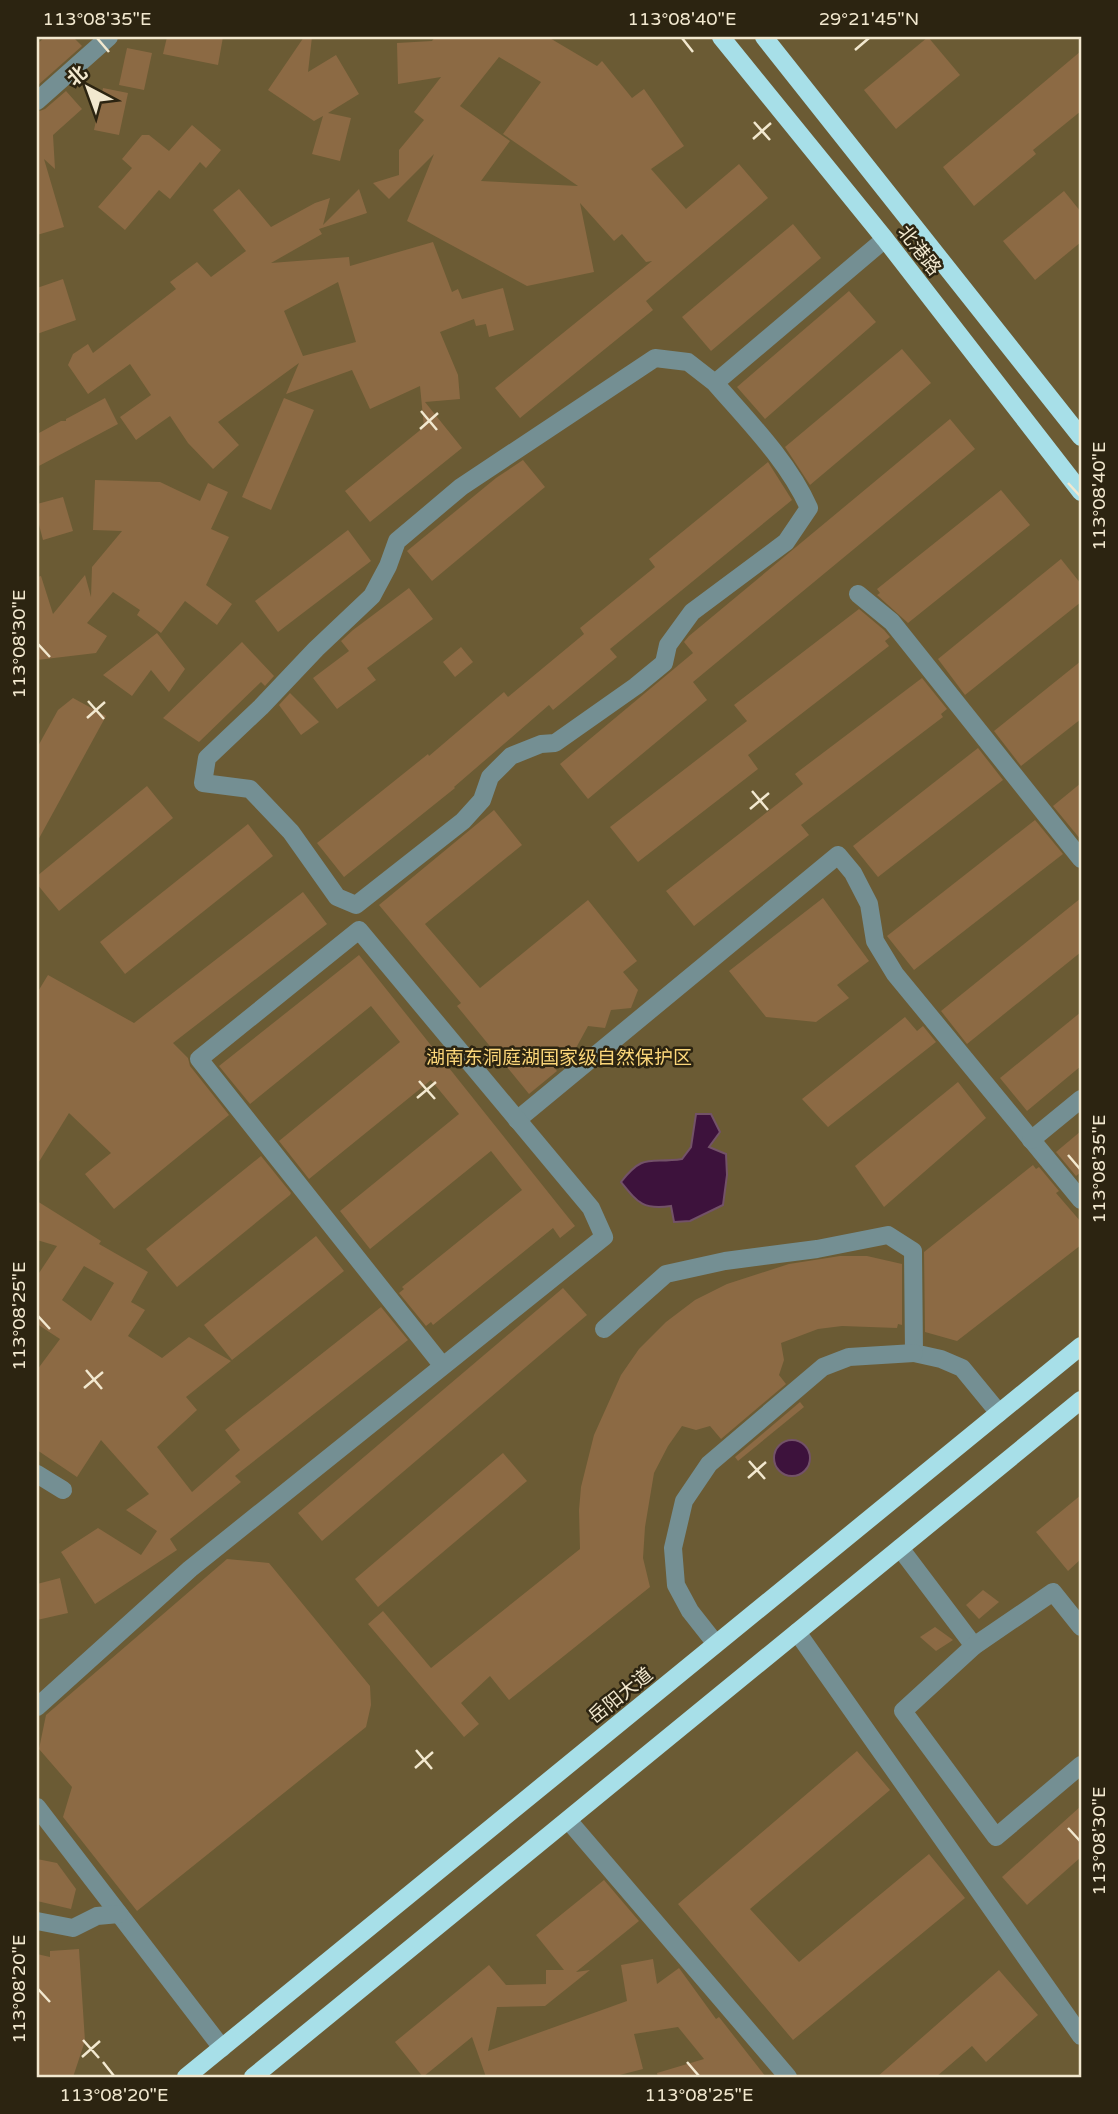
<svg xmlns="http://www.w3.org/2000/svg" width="1118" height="2114" font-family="'Varela Round','Noto Sans SC',sans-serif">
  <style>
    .green { fill: #6b5b34 }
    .water { fill: #3d123c; stroke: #735268; stroke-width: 2 }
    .building { fill: #8c6a44; fill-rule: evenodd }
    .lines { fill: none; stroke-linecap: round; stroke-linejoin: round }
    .minor { stroke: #748f93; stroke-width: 18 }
    .major { stroke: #a7dfe8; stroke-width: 18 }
    .ticks { fill: none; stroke: #f2e8cf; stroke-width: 2.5 }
    .labels { text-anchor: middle; stroke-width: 5; stroke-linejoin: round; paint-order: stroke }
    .street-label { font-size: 19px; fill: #f2e8cf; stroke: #2c2411 }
    .park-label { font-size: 19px; fill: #fbd679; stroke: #2c2411 }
    .neatline { fill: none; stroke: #f2e8cf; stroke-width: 2.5 }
    .ticks-label { font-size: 18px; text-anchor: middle; fill: #f2e8cf }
  </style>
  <rect width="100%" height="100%" fill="#4d3c09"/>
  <rect class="green" x="37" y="37" width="1044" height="2040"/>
  <g class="water">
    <path d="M 696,1114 L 711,1114 L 720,1132 L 709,1147 L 726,1154 L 727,1175 L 723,1205 L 690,1221 L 674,1222 L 671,1206 C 643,1210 638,1203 621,1182 C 644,1152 650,1164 682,1159 L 691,1147 Z"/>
    <circle cx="792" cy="1458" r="18"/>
  </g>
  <g class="building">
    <path d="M 45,37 L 73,37 L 82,46 L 37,86 L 37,44 Z"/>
    <path d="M 167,37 L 223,37 L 218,65 L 163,54 Z"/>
    <path d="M 304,37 L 312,37 L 308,72 L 336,55 L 359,94 L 328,113 L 351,118 L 340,161 L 312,154 L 323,116 L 314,121 L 268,90 Z"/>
    <path d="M 435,37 L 548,37 L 597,66 L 602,61 L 632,98 L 644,89 L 684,146 L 651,169 L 686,209 L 739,164 L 768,198 L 646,301 L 653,310 L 520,418 L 495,388 L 652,261 L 646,262 L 622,234 L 614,241 L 580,203 L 594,272 L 527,286 L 407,221 L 434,154 L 389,199 L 373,183 L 399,175 L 399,150 L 424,120 L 414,112 L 441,77 L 398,84 L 397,43 L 432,41 ZM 499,57 L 541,82 L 503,134 L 578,186 L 481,181 L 510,141 L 460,106 Z"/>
    <path d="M 928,37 L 960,75 L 896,129 L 864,90 Z"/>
    <path d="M 127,48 L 152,53 L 144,90 L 119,85 Z"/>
    <path d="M 1081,51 L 1081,111 L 1033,150 L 1036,154 L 974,206 L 943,167 Z"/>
    <path d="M 103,88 L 128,93 L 119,135 L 94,130 Z"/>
    <path d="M 66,91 L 82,109 L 53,135 L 55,169 L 44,159 L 64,227 L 37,235 L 37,112 L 45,109 Z"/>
    <path d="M 192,125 L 221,150 L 206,168 L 200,162 L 170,199 L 159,190 L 125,230 L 98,207 L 132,168 L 122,159 L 142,135 L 149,135 L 169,151 Z"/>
    <path d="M 239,189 L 271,227 L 315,203 L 330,198 L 323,225 L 359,189 L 367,213 L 319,229 L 322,234 L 271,263 L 349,257 L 350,266 L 433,242 L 452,292 L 458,289 L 462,299 L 503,288 L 514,330 L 489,337 L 486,324 L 476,326 L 474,319 L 440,332 L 458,375 L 460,399 L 425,402 L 462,448 L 370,522 L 345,491 L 424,427 L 420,386 L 370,409 L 352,370 L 286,394 L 299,363 L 218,422 L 239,445 L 213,469 L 188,443 L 170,416 L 136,440 L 120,417 L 151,395 L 130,364 L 88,394 L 68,365 L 73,354 L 88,344 L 93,353 L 176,289 L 170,282 L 197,262 L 211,277 L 246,251 L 213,210 ZM 338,282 L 356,342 L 303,356 L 284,311 Z"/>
    <path d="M 1064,191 L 1081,212 L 1081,242 L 1035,280 L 1003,241 Z"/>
    <path d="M 793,224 L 821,258 L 711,351 L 682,317 Z"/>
    <path d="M 63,279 L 76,320 L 37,334 L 37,288 Z"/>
    <path d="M 849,291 L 876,322 L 765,419 L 737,387 Z"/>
    <path d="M 902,349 L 931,383 L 810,485 L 785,447 Z"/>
    <path d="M 105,398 L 118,424 L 37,467 L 37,438 L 39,433 L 61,421 L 66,421 L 66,419 Z"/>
    <path d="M 284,398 L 314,410 L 271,510 L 242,497 Z"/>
    <path d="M 950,419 L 975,449 L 693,682 L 707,700 L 588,799 L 560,764 L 693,653 L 684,642 L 689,636 Z"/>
    <path d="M 523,460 L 545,487 L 432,581 L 407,551 L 496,478 Z"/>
    <path d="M 768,462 L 792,500 L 610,649 L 617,657 L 553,710 L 549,705 L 454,787 L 455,788 L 344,877 L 317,843 L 428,754 L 429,756 L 504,692 L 508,697 L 584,634 L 580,628 L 655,567 L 649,559 Z"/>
    <path d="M 95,480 L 160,482 L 200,501 L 208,483 L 228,492 L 211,529 L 229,537 L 206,585 L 232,604 L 217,625 L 185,601 L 161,633 L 137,615 L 140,610 L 113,592 L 87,623 L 107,636 L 96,653 L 37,660 L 37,577 L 41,576 L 53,614 L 85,575 L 91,597 L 92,567 L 122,531 L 93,530 Z"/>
    <path d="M 1001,490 L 1030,525 L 908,623 L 877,595 L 880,593 L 877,589 Z"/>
    <path d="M 63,497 L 73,531 L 43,540 L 37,517 L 37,504 Z"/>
    <path d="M 348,530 L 371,561 L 278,632 L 255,601 Z"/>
    <path d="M 1061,559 L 1081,584 L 1081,602 L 965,695 L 938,659 Z"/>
    <path d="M 409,588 L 433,619 L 367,668 L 376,680 L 337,709 L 313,678 L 349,651 L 341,641 L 353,630 Z"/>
    <path d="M 859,609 L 884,630 L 890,637 L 885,641 L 889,646 L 748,755 L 758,769 L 638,862 L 610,827 L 747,721 L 734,705 Z"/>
    <path d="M 157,633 L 185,669 L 169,692 L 151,670 L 132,696 L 103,675 Z"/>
    <path d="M 242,642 L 274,676 L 265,686 L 261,682 L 199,742 L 163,718 Z"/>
    <path d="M 461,647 L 473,662 L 455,677 L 443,662 Z"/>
    <path d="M 1081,661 L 1081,719 L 1021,766 L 994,731 Z"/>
    <path d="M 922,678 L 947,709 L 941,714 L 943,717 L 801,825 L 809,835 L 694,926 L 666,891 L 803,784 L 795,774 Z"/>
    <path d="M 290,693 L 319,722 L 301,735 L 279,705 Z"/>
    <path d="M 73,698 L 106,716 L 37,842 L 37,748 L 58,710 Z"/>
    <path d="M 978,748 L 1003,780 L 878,877 L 853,846 Z"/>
    <path d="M 1081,783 L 1081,840 L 1053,806 Z"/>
    <path d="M 147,786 L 173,818 L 59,911 L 37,884 L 37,876 Z"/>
    <path d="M 494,810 L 522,845 L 425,924 L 480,988 L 588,900 L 637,961 L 623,972 L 638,990 L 631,1008 L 611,1010 L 605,1028 L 588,1026 L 576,1048 L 546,1058 L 557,1071 L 529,1094 L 457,1006 L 461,1003 L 379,905 Z"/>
    <path d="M 1035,820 L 1063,854 L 914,970 L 887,936 Z"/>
    <path d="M 248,824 L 273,856 L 125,974 L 100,942 Z"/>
    <path d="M 303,892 L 327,924 L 173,1043 L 188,1058 L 190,1066 L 229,1115 L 114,1209 L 85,1174 L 111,1153 L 69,1113 L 37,1165 L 37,993 L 48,975 L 134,1023 Z"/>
    <path d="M 823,898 L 869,961 L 837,985 L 849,998 L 816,1022 L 766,1017 L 729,971 Z"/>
    <path d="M 1081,898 L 1081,952 L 967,1044 L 941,1011 Z"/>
    <path d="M 359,955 L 575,1226 L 560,1238 L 553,1228 L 433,1325 L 431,1322 L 426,1326 L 399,1293 L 404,1289 L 402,1287 L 522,1190 L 491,1151 L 370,1249 L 340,1211 L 459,1114 L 431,1080 L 309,1179 L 279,1141 L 400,1042 L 371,1006 L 250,1104 L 219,1066 Z"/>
    <path d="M 1081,1012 L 1081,1066 L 1027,1111 L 1000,1078 Z"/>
    <path d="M 905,1017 L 917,1031 L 923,1026 L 936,1042 L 828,1127 L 802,1099 Z"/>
    <path d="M 958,1082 L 986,1118 L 884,1207 L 855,1166 Z"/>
    <path d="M 1081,1131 L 1081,1172 L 1076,1176 L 1056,1152 Z"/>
    <path d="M 261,1156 L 291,1193 L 290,1195 L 177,1287 L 146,1249 Z"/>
    <path d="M 1033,1165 L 1036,1169 L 1039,1167 L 1059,1191 L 1056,1193 L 1081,1222 L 1081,1245 L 957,1341 L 925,1332 L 924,1252 Z"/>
    <path d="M 37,1201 L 101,1241 L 99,1244 L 148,1272 L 131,1302 L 145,1310 L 128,1336 L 162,1358 L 189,1337 L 231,1361 L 186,1397 L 197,1410 L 157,1447 L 192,1492 L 240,1450 L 225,1430 L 381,1307 L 408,1340 L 235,1476 L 241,1482 L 170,1539 L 177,1550 L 95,1604 L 61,1552 L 98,1528 L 141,1555 L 157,1531 L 126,1510 L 149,1494 L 101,1440 L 77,1477 L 37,1450 L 37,1370 L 60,1339 L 37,1324 L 37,1276 L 57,1246 L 37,1240 ZM 84,1266 L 114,1283 L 91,1321 L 62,1300 Z"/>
    <path d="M 316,1236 L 344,1271 L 232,1360 L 204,1325 Z"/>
    <path d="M 840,1256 L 867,1256 L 902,1264 L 902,1325 L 898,1324 L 897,1328 L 842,1326 L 818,1329 L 781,1343 L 784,1360 L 779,1375 L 786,1384 L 721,1439 L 710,1426 L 696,1430 L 682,1426 L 668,1446 L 654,1473 L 645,1527 L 643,1558 L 650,1587 L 509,1700 L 490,1676 L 461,1703 L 479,1724 L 464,1737 L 368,1624 L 383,1611 L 431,1668 L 580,1549 L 579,1510 L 581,1487 L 594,1435 L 621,1375 L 639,1349 L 666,1322 L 695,1300 L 727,1284 L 789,1264 Z"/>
    <path d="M 563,1288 L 587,1315 L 322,1541 L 298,1513 Z"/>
    <path d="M 800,1402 L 804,1407 L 738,1461 L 735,1457 Z"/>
    <path d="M 503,1453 L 527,1481 L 378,1607 L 355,1579 Z"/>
    <path d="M 1081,1495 L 1081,1559 L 1068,1571 L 1036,1532 Z"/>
    <path d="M 227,1559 L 269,1563 L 370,1686 L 371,1705 L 366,1727 L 137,1911 L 63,1817 L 72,1787 L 39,1749 L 46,1715 Z"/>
    <path d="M 60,1578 L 68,1613 L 37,1620 L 37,1584 Z"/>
    <path d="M 983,1590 L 999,1602 L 979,1619 L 966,1605 Z"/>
    <path d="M 935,1627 L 953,1640 L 936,1651 L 920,1637 Z"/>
    <path d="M 857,1751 L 890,1790 L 750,1909 L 799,1962 L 929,1854 L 965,1898 L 793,2040 L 678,1904 Z"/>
    <path d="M 1081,1806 L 1081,1857 L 1027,1905 L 1002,1877 Z"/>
    <path d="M 37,1859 L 57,1863 L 76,1889 L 71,1909 L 37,1901 Z"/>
    <path d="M 604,1880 L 639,1921 L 576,1972 L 590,1970 L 545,2006 L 497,2007 L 488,2051 L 627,2001 L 621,1965 L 653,1959 L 657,1984 L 679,1968 L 716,2019 L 719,2017 L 766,2077 L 658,2077 L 657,2073 L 704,2059 L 678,2027 L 634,2034 L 643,2069 L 612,2077 L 486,2077 L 472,2037 L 423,2077 L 395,2042 L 489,1965 L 506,1985 L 546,1984 L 546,1970 L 564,1970 L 536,1935 Z"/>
    <path d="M 79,1949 L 85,2041 L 73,2077 L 37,2077 L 37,1954 L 50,1957 L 50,1951 Z"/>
    <path d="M 999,1970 L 1038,2015 L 986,2062 L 972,2046 L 936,2077 L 877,2077 Z"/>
  </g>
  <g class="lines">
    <g class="minor">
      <path d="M 37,101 L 109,37"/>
      <path d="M 715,383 C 748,421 788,461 809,508 L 786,542 L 692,612 L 668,645 L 664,663 L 636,686 L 555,743 L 541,744 L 511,756 L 490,777 L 482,800 L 463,821 L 356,905 L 337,897 L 291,832 L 250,789 L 203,783 L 207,758 L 261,707 L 316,649 L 372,596 L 388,566 L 397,541 L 461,487 L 655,358 L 688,362 L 715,383 L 885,239"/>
      <path d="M 858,594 L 892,622 L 1081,859"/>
      <path d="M 517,1120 L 838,855 L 853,873 L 869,904 L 875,941 L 895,974 L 1081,1200"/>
      <path d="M 1031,1140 L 1081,1099"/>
      <path d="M 604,1329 L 666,1274 L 725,1261 L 817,1249 L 888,1235 L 913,1251 L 914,1353 L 941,1359 L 962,1368 L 999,1413"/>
      <path d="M 37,1474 L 63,1490"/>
      <path d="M 900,1548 L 974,1646"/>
      <path d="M 1081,1627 L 1053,1592 L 974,1646 L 903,1711 L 996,1837 L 1081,1765"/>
      <path d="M 797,1632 L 1081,2036"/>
      <path d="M 716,1644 L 690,1611 L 676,1585 L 673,1548 L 684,1501 L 709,1464 L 823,1367 L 849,1357 L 914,1353"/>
      <path d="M 37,1707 L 190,1569 L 604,1237 L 591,1208 L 359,930 L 199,1059 L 442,1365"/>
      <path d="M 37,1807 L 222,2048"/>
      <path d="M 568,1820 L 788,2077"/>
      <path d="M 37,1921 L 73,1928 L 97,1916 L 119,1914"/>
    </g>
    <g class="major">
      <path d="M 721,37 L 885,239 L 1081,492"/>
      <path d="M 764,37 L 1081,437"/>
      <path d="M 186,2077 L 1081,1346"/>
      <path d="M 253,2077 L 1081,1400"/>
    </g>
  </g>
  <path class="ticks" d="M 97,38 L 109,52M 682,38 L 693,52M 855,50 L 869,38M 754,122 L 770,140M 753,139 L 771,123M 421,411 L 437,430M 420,429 L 438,413M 1068,483 L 1080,496M 38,644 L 50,657M 88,701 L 104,719M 87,718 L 105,702M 752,791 L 768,810M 750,809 L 769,793M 419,1081 L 435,1099M 417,1098 L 436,1082M 1068,1155 L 1080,1169M 38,1316 L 50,1329M 86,1370 L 102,1389M 84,1388 L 103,1372M 749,1461 L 765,1479M 748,1478 L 766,1462M 416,1750 L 432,1769M 415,1768 L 433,1752M 1068,1828 L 1080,1841M 38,1989 L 50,2002M 83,2040 L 99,2058M 82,2057 L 100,2041M 103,2062 L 114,2076M 687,2062 L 699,2076"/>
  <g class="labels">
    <g class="street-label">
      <text transform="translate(920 250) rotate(52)" y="7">北港路</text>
      <text transform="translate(620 1695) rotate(-39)" y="7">岳阳大道</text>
    </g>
    <g class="park-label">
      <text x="559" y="1064">湖南东洞庭湖国家级自然保护区</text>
    </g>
  </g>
  <rect width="1118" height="2114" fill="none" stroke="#2c2411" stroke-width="77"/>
  <g transform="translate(88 88) rotate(319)" stroke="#2c2411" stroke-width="5" paint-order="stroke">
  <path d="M0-5L12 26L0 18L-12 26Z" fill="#f2e8cf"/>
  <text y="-10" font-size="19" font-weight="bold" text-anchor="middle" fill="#f2e8cf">北</text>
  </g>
  <rect x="38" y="38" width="1042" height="2038" class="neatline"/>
  <g class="ticks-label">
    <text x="97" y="25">113°08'35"E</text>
    <text x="682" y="25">113°08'40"E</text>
    <text x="869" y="25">29°21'45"N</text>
    <text transform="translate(1099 496) rotate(-90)" y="6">113°08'40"E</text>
    <text transform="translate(19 644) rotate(-90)" y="6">113°08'30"E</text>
    <text transform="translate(1099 1169) rotate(-90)" y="6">113°08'35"E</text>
    <text transform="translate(19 1316) rotate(-90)" y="6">113°08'25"E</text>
    <text transform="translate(1099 1841) rotate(-90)" y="6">113°08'30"E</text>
    <text transform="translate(19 1989) rotate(-90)" y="6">113°08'20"E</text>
    <text x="114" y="2101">113°08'20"E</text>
    <text x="699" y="2101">113°08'25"E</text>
  </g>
</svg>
